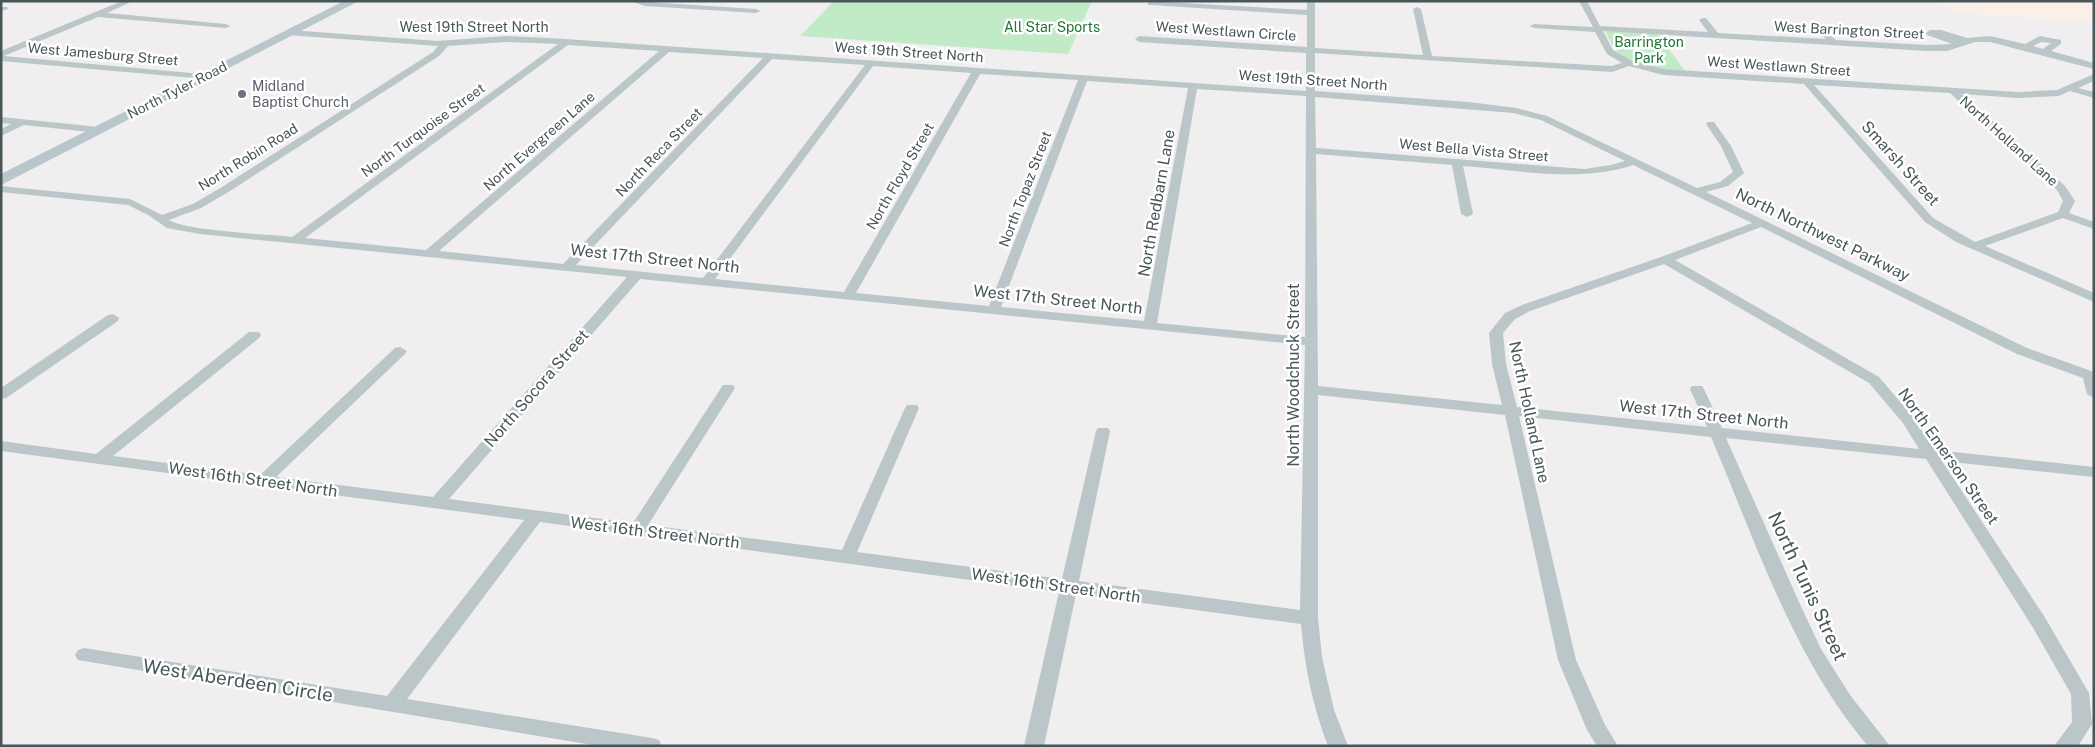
<svg xmlns="http://www.w3.org/2000/svg" width="2095" height="747" font-family="'Public Sans',sans-serif">
  <style>
    .commercial { fill: #faf0e9 }
    .green { fill: #c1eac6 }
    .lines { fill: none; stroke-linecap: round; stroke-linejoin: round }
    .minor { fill: #bbc6c9; fill-rule: evenodd }
    .secondary { fill: #b9c6cb; fill-rule: evenodd }
    .worship-dot { fill: #6b7280; stroke: #fff; stroke-width: 2 }
    .labels { text-anchor: middle; stroke-width: 5; stroke-linejoin: round; paint-order: stroke }
    .far-street-label { font-size: 14px; fill: #485659; stroke: #fff }
    .far-park-label { font-size: 14px; fill: #207334; stroke: #fff }
    .far-worship-label { font-size: 14px; fill: #5b616d; stroke: #fff; text-anchor: start }
    .street-label { font-size: 16px; fill: #485659; stroke: #fff }
    .near-street-label { font-size: 19px; fill: #485659; stroke: #fff }
  </style>
  <rect width="100%" height="100%" fill="#f0eeef"/>
  <path class="commercial" d="M 1939,1 L 2094,1 L 2094,22 L 1954,13 Z"/>
  <g class="green">
    <path d="M 834,1 L 1092,1 L 1068,54 L 800,36 Z"/>
    <path d="M 1605,31 L 1658,34 L 1685,71 C 1667,70 1630,67 1617,52 C 1612,46 1609,38 1605,31 Z"/>
  </g>
  <g class="lines">
    <g class="minor">
      <path d="M 122,1 L 133,1 L 107,13 L 226,24 L 230,26 L 226,28 L 98,17 L 4,56 L 202,74 L 207,77 L 205,79 L 1,61 L 1,51 Z"/>
      <path d="M 630,1 L 756,9 L 760,11 L 756,13 L 645,6 Z"/>
      <path d="M 1148,1 L 1307,10 L 1307,1 L 1315,1 L 1315,48 L 1423,55 L 1413,9 L 1417,7 L 1421,9 L 1432,56 L 1611,66 L 1622,63 L 1607,54 L 1595,32 L 1534,28 L 1530,26 L 1534,24 L 1593,27 L 1579,1 L 1587,1 L 1600,26 L 1708,32 L 1699,20 L 1703,18 L 1706,18 L 1718,33 L 1826,39 L 1813,26 L 1817,24 L 1836,40 L 1927,45 L 1952,44 L 1927,35 L 1926,33 L 1930,30 L 1941,30 L 1967,38 L 1990,36 L 2025,44 L 2040,36 L 2061,40 L 2061,44 L 2051,51 L 2094,63 L 2094,69 L 1990,42 L 1975,42 L 1947,51 L 1927,51 L 1603,31 L 1613,50 L 1632,61 L 1663,69 L 2018,92 L 2057,90 L 2094,74 L 2094,81 L 2078,88 L 2094,92 L 2094,98 L 2070,91 L 2059,96 L 2018,98 L 1962,94 L 2065,186 L 2075,201 L 2069,213 L 2094,222 L 2094,229 L 2063,218 L 1985,246 L 2094,293 L 2094,302 L 1956,242 L 1925,222 L 1804,84 L 1663,75 L 1629,66 L 1612,72 L 1315,53 L 1315,91 L 1469,102 L 1516,108 L 1547,116 L 1697,188 L 1720,182 L 1733,172 L 1721,146 L 1706,124 L 1708,122 L 1714,122 L 1731,146 L 1744,173 L 1728,186 L 1706,192 L 2027,348 L 2094,372 L 2094,398 L 2087,394 L 2083,378 L 2017,354 L 1761,227 L 1675,260 L 1879,377 L 1913,417 L 1935,450 L 2094,467 L 2094,477 L 1942,461 L 2044,616 L 2089,693 L 2092,724 L 2078,746 L 2054,746 L 2072,722 L 2071,694 L 2032,626 L 1926,459 L 1726,438 L 1799,602 L 1821,649 L 1850,695 L 1890,746 L 1868,746 C 1794,660 1755,540 1711,437 L 1519,416 L 1576,660 L 1605,725 L 1618,746 L 1597,746 L 1587,730 L 1558,660 L 1505,415 L 1318,395 L 1318,618 L 1322,657 L 1334,710 L 1348,746 L 1328,746 C 1312,703 1305,669 1301,624 L 1076,594 L 1044,746 L 1024,746 L 1059,592 L 540,522 L 407,699 L 652,738 L 659,740 L 662,746 L 599,746 L 78,660 L 75,655 L 78,650 L 84,648 L 387,696 L 524,520 L 1,451 L 1,441 L 96,454 L 249,332 L 259,332 L 261,335 L 259,338 L 113,456 L 260,475 L 395,348 L 400,347 L 407,351 L 405,354 L 276,477 L 433,497 L 627,277 L 200,234 L 167,228 L 148,215 L 128,205 L 1,192 L 1,186 L 130,199 L 162,215 L 193,204 L 222,187 L 433,52 L 438,46 L 287,35 L 286,33 L 290,30 L 437,41 L 506,36 L 566,39 L 1306,91 L 1306,53 L 1139,42 L 1135,39 L 1139,36 L 1307,47 L 1307,15 L 1151,5 L 1148,5 ZM 506,42 L 558,44 L 292,237 C 268,234 186,231 169,220 L 201,208 L 230,191 L 439,56 L 448,46 ZM 2041,42 L 2051,43 L 2043,49 L 2033,46 ZM 568,45 L 659,51 L 426,250 L 305,238 ZM 669,52 L 763,58 L 563,264 L 439,251 ZM 772,59 L 865,65 L 703,278 L 576,265 ZM 873,66 L 971,73 L 844,292 L 715,279 ZM 980,74 L 1078,80 L 989,306 L 856,293 ZM 1087,81 L 1188,88 L 1144,321 L 1001,307 ZM 1814,85 L 1950,93 L 2057,190 L 2063,201 L 2058,212 L 1975,242 L 1933,218 ZM 1197,89 L 1306,96 L 1305,337 L 1157,323 ZM 1315,97 L 1513,113 L 1541,120 L 1625,161 L 1611,165 L 1585,169 L 1316,148 ZM 1316,154 L 1452,165 L 1461,214 L 1467,217 L 1473,214 L 1463,166 C 1519,170 1579,183 1633,165 L 1752,223 L 1661,257 L 1522,305 L 1505,313 L 1489,333 L 1492,364 L 1502,405 L 1318,386 ZM 1664,264 L 1869,383 L 1903,423 L 1919,449 L 1722,428 L 1704,389 L 1702,386 L 1692,386 L 1690,389 L 1707,427 L 1517,407 L 1506,364 L 1503,333 L 1515,319 L 1530,311 ZM 640,279 L 1305,345 L 1300,610 L 1079,581 L 1110,431 L 1108,428 L 1098,428 L 1096,431 L 1062,579 L 857,552 L 919,408 L 917,405 L 907,405 L 905,408 L 842,550 L 648,525 L 735,388 L 733,385 L 723,385 L 633,523 L 449,499 Z"/>
      <path d="M 1,7 L 7,7 L 8,9 L 1,11 Z"/>
      <path d="M 1,117 L 99,127 L 104,130 L 99,133 L 24,125 L 1,136 L 1,129 L 11,124 L 1,123 Z"/>
      <path d="M 113,314 L 119,318 L 118,321 L 6,398 L 1,399 L 1,388 L 108,315 Z"/>
    </g>
    <path class="secondary" d="M 344,1 L 359,1 L 1,185 L 1,174 Z"/>
  </g>
  <circle class="worship-dot" cx="242" cy="94" r="5"/>
  <g class="labels">
    <g class="far-street-label">
      <text x="474" y="32">West 19th Street North</text>
      <text transform="translate(1849 30) rotate(3)" y="5">West Barrington Street</text>
      <text transform="translate(1226 31) rotate(4)" y="5">West Westlawn Circle</text>
      <text transform="translate(909 52) rotate(4)" y="5">West 19th Street North</text>
      <text transform="translate(103 54) rotate(5)" y="5">West Jamesburg Street</text>
      <text transform="translate(1779 66) rotate(4)" y="5">West Westlawn Street</text>
      <text transform="translate(1313 80) rotate(4)" y="5">West 19th Street North</text>
      <text transform="translate(177 90) rotate(-27)" y="5">North Tyler Road</text>
      <text transform="translate(423 130) rotate(-36)" y="5">North Turquoise Street</text>
      <text transform="translate(539 141) rotate(-41)" y="5">North Evergreen Lane</text>
      <text transform="translate(2009 141) rotate(42)" y="5">North Holland Lane</text>
      <text transform="translate(1474 150) rotate(5)" y="5">West Bella Vista Street</text>
      <text transform="translate(659 152) rotate(-46)" y="5">North Reca Street</text>
      <text transform="translate(248 157) rotate(-32)" y="5">North Robin Road</text>
      <text transform="translate(900 176) rotate(-60)" y="5">North Floyd Street</text>
      <text transform="translate(1025 189) rotate(-69)" y="5">North Topaz Street</text>
    </g>
    <g class="far-park-label">
      <text x="1052" y="32">All Star Sports</text>
      <text x="1649" y="47">Barrington<tspan x="1649" dy="16">Park</tspan></text>
    </g>
    <g class="far-worship-label">
      <text x="252" y="91">Midland<tspan x="252" dy="16">Baptist Church</tspan></text>
    </g>
    <g class="street-label">
      <text transform="translate(1901 163) rotate(48)" y="6">Smarsh Street</text>
      <text transform="translate(1156 203) rotate(-80)" y="6">North Redbarn Lane</text>
      <text transform="translate(1823 234) rotate(26)" y="6">North Northwest Parkway</text>
      <text transform="translate(655 258) rotate(6)" y="6">West 17th Street North</text>
      <text transform="translate(1058 299) rotate(6)" y="6">West 17th Street North</text>
      <text transform="translate(1293 375) rotate(-90)" y="6">North Woodchuck Street</text>
      <text transform="translate(536 388) rotate(-49)" y="6">North Socora Street</text>
      <text transform="translate(1530 412) rotate(78)" y="6">North Holland Lane</text>
      <text transform="translate(1704 414) rotate(6)" y="6">West 17th Street North</text>
      <text transform="translate(1949 456) rotate(55)" y="6">North Emerson Street</text>
      <text transform="translate(253 479) rotate(8)" y="6">West 16th Street North</text>
      <text transform="translate(655 532) rotate(7)" y="6">West 16th Street North</text>
      <text transform="translate(1056 585) rotate(8)" y="6">West 16th Street North</text>
    </g>
    <g class="near-street-label">
      <text transform="translate(1808 586) rotate(65)" y="7">North Tunis Street</text>
      <text transform="translate(238 680) rotate(9)" y="7">West Aberdeen Circle</text>
    </g>
  </g>
  <rect width="2095" height="747" fill="none" stroke="#485659" stroke-width="5"/>
</svg>
